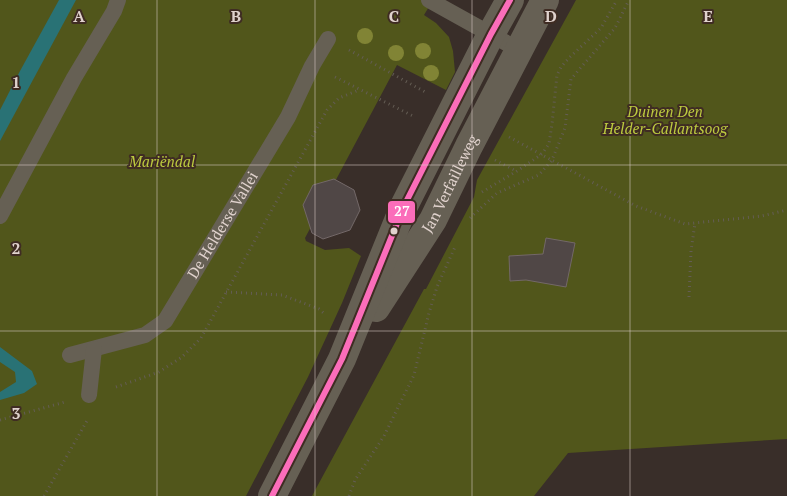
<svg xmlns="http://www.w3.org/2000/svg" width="787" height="496" font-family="'PT Serif',serif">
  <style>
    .green { fill: #51561b }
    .water { fill: #297275 }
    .building { fill: #504746; stroke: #736868 }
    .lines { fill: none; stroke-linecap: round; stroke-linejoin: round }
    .path { stroke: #645d54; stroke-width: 3; stroke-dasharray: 1 4; stroke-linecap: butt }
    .service { stroke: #666054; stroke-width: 16 }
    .tertiary { stroke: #666054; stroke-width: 28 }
    .bus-1-casing { stroke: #3f2c23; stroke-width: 10 }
    .bus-1 { stroke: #fb6dba; stroke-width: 6 }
    .tree { fill: #818435 }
    .grid { fill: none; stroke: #e0d2cd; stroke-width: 1; stroke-opacity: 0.55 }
    .bus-dot { fill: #e0d2cd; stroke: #3f2c23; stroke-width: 2 }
    .labels { text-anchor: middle; stroke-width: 4; stroke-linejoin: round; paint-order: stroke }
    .park-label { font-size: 15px; font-style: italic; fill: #bcca3f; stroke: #3f2c23 }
    .street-label { font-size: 15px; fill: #e0d2cd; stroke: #3f2c23 }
    .grid-label { font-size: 16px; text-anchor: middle; font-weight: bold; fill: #e0d2cd; stroke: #3f2c23; stroke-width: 4; stroke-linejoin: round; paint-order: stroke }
    .line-badge { stroke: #3f2c23; stroke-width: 2 }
    .badge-label { font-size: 14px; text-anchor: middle; font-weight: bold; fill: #fff }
  </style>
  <rect width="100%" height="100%" fill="#392e29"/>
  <g class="green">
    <path d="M 0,0 L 433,0 L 424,15 L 436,23 L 449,37 L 453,51 L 455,72 L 446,90 L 397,65 L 305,238 L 306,241 L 325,250 L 349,248 L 361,256 L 342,303 L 308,377 L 246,496 L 0,496 Z"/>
    <path d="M 576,0 L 787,0 L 787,439 L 568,453 L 534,496 L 312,496 L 424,289 L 426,289 L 474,197 L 477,180 Z"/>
  </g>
  <g class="water">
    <path d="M 59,0 L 76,0 L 0,141 L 0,110 L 20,71 Z"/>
    <path d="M 0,347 L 32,371 L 37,384 L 24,393 L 0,400 L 0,392 L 16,382 L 15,372 L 0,362 Z"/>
  </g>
  <g class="building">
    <path d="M 334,179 L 354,190 L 360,210 L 350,230 L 323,239 L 312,233 L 303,205 L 313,185 Z"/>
    <path d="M 546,238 L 575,243 L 566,287 L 526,280 L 510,281 L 509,256 L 543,254 Z"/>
  </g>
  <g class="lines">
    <g class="path">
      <path d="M 349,50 L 427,93"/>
      <path d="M 335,77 L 415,117"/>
      <path d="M 509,137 L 636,206 L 685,224 L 762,216 L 787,210"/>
      <path d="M 495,160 L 516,171"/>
      <path d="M 482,192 L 517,171 L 542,154 L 549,144 L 552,124 L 557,75 L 561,67 L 570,57 L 601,28 L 617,0"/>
      <path d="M 470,218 L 497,193 L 539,175 L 552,160 L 565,128 L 571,79 L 615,28 L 629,0"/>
      <path d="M 226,292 L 282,295 L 319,309 L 326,315"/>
      <path d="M 689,297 L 691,251 L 695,223"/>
      <path d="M 116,387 L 159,372 L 182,357 L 201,338 L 327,110 L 339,98 L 359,90"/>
      <path d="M 0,420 L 65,402"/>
      <path d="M 44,496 L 88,419"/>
      <path d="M 349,496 L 355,480 L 384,436 L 414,375 L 429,313 L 437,287 L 455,247"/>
    </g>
    <g class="service">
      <path d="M 429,0 L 519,50"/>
      <path d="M 0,216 L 74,78 L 114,11 L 118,0"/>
      <path id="s1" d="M 70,355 L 145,335 L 165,321 L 288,117 L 312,66 L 328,39"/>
      <path d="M 89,395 L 94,349"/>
    </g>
    <g class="tertiary">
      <path id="s2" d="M 376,308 L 433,220 L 469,146 L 545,0"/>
      <path d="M 272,496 L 342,359 L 404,206 L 491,34 L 510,0"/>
    </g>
    <defs>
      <path id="bus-1" d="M 272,496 L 342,359 L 404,206 L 491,34 L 510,0"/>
    </defs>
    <use href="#bus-1" class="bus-1-casing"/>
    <use href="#bus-1" class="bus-1"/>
  </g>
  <g class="tree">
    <circle cx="365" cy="36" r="8"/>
    <circle cx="423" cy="51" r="8"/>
    <circle cx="396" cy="53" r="8"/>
    <circle cx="431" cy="73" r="8"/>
  </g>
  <path class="grid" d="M 157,0 L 157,496M 315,0 L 315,496M 472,0 L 472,496M 630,0 L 630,496M 0,165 L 787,165M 0,331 L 787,331"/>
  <circle class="bus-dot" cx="394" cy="231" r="4.5"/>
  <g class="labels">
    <g class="park-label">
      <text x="665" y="117">Duinen Den<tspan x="665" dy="17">Helder-Callantsoog</tspan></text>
      <text x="162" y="167">Mariëndal</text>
    </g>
    <g class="street-label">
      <text dy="5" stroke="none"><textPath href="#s2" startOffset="145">Jan Verfailleweg</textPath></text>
      <text dy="5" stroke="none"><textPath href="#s1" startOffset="214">De Helderse Vallei</textPath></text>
    </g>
  </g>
  <g class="grid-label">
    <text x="79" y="22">A</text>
    <text x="236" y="22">B</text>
    <text x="394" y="22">C</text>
    <text x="551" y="22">D</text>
    <text x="708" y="22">E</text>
    <text x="16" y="88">1</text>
    <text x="16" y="254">2</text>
    <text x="16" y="419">3</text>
  </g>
  <rect class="line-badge" x="387" y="200" width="29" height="24" rx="5" fill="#fb6dba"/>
  <g class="badge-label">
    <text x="402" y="216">27</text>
  </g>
</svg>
